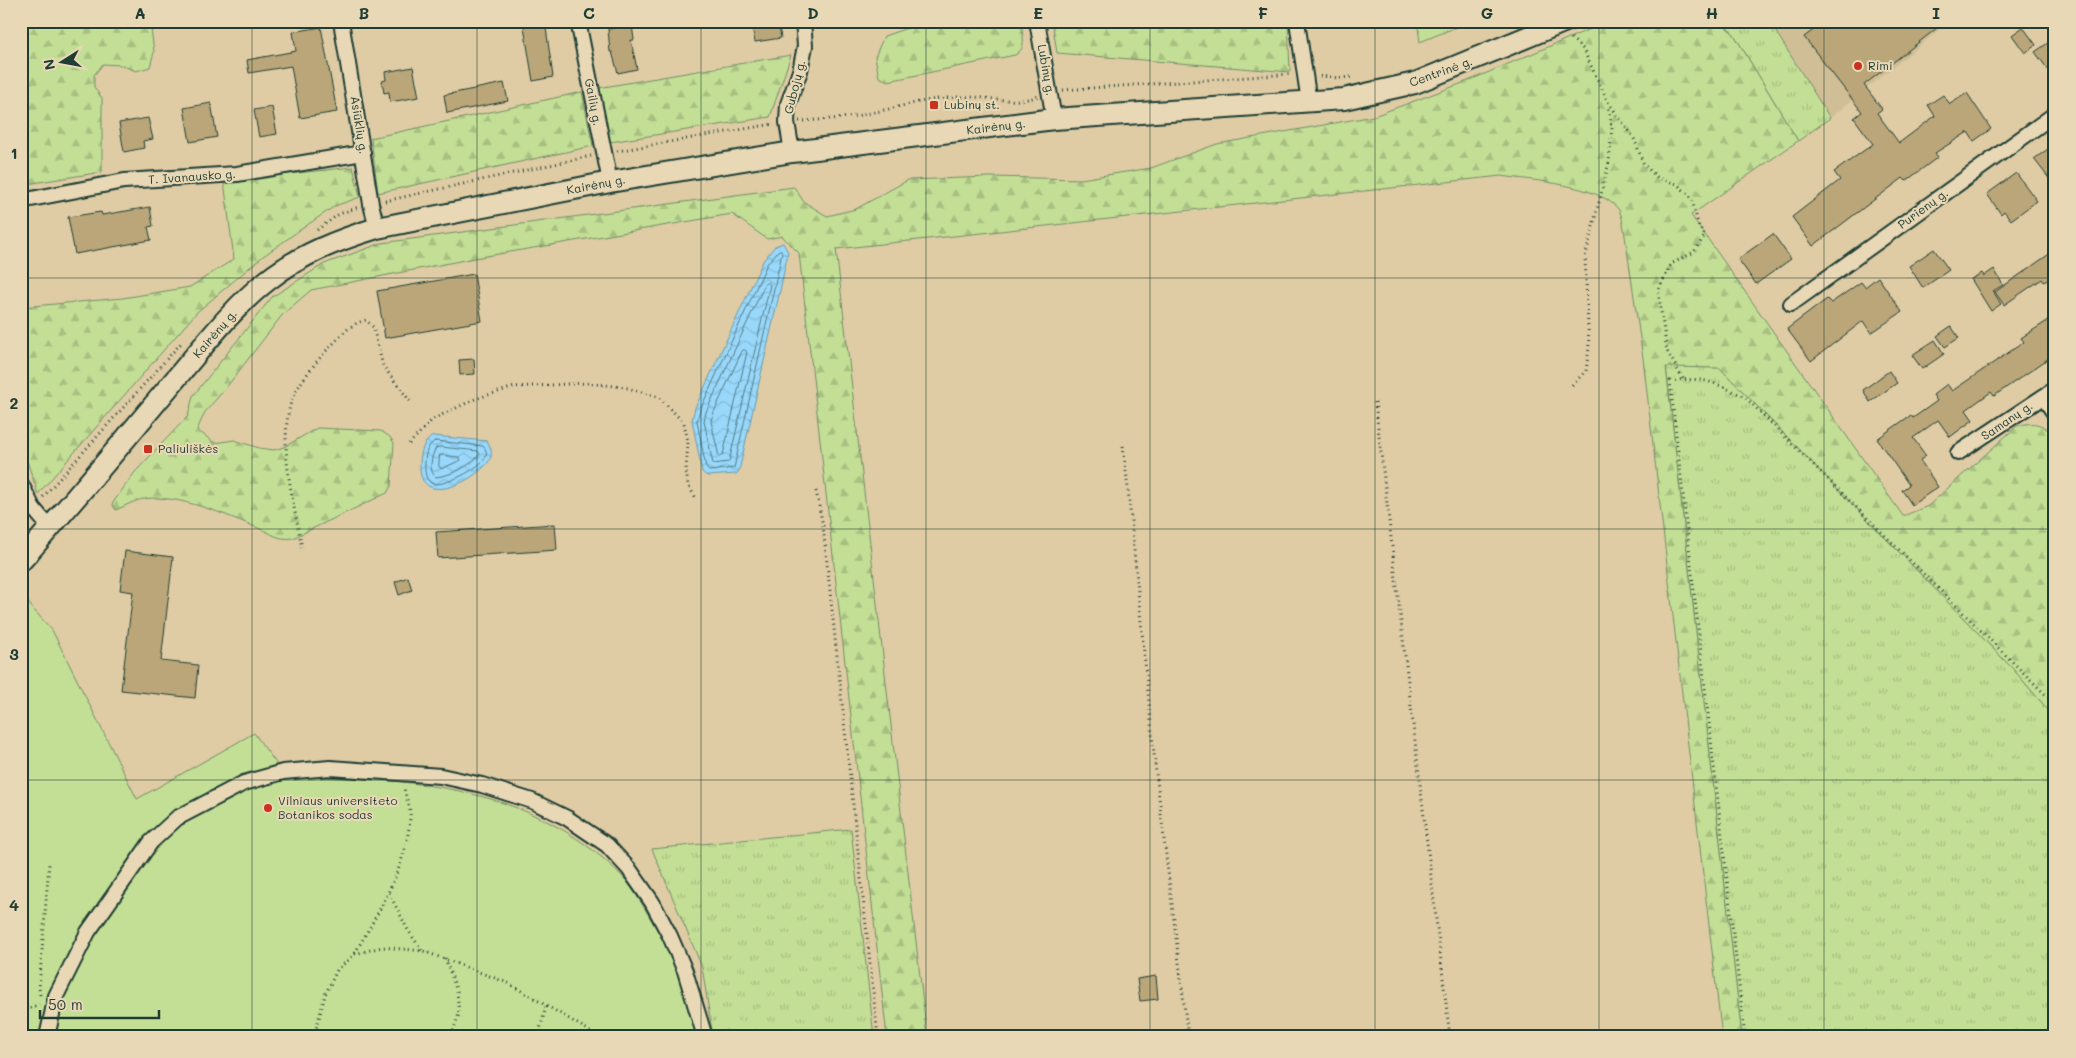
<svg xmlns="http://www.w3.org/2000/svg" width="2076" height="1058" font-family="Mali,sans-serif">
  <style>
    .built { fill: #d0be96 }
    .grass { fill: url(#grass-tufts); stroke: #718e64 }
    .forest { fill: url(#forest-firs); stroke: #718e64 }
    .green { fill: #c3de95; stroke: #718e64 }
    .water { fill: url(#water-waves); stroke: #689aab }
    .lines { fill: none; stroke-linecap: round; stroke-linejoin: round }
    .shore { stroke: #507b84; stroke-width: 1 }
    .building { fill: #baa679; stroke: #1f3d34 }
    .street-casing { stroke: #1f3d34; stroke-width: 18 }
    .secondary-casing { stroke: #1f3d34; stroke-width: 24 }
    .path { stroke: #1f3d34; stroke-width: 3; stroke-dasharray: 1 4; stroke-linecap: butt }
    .street { stroke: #e9d8b5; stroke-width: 14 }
    .secondary { stroke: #e9d8b5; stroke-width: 20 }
    .grid { fill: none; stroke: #1f3d34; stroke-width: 1; stroke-opacity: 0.55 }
    .poi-dot { fill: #c8321e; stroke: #e9d8b5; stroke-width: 2 }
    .labels { text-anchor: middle; stroke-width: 4; stroke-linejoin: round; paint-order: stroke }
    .poi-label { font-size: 12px; fill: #1f3d34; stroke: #e9d8b5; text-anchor: start }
    .street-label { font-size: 12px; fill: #1f3d34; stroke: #e9d8b5 }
    .neatline { fill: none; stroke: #1f3d34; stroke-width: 2 }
    .grid-label { font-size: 16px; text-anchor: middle; font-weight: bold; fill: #1f3d34 }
  </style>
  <defs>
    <pattern id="grass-tufts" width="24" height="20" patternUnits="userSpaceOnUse" patternTransform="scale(1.25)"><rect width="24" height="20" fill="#c3de95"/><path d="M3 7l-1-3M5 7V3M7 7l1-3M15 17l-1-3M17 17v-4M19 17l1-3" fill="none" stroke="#a7bf81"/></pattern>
    <pattern id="forest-firs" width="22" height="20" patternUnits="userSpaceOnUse" patternTransform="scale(1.25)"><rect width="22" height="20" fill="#c3de95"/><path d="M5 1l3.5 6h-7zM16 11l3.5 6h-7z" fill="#a7bf81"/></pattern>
    <pattern id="water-waves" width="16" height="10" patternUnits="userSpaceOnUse" patternTransform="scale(1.25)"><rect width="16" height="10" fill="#99d8fb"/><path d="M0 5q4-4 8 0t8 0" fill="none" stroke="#83bad8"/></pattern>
  </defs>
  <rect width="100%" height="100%" fill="#dfcca5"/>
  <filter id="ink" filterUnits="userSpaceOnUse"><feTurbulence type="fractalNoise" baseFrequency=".02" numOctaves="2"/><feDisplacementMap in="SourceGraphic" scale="10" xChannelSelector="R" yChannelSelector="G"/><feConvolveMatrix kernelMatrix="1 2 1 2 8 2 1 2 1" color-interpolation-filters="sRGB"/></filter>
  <g filter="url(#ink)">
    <path class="built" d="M 1769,21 L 1950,21 L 1830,118 Z"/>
    <g class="grass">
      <path d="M 1417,21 L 1471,21 L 1420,42 Z"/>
      <path d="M 1718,21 L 1769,21 L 1830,118 L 1798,141 L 1733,33 Z"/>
      <path d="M 1666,366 L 1720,368 L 2013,669 L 2055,718 L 2055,1037 L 1742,1037 Z"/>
      <path d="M 851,829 L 874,1037 L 713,1037 L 702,967 L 652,849 Z"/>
    </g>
    <g class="forest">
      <path d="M 21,21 L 150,21 L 154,52 L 150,67 L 136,71 L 121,65 L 103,64 L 94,75 L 94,87 L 102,98 L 102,172 L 21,185 Z"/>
      <path d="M 928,21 L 1021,21 C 1022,34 1028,48 1015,55 L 888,81 L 879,77 L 875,57 L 884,36 Z"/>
      <path d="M 1052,21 L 1288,21 L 1290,72 L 1057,53 Z"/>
      <path d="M 1609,21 L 1718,21 L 1733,33 L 1798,141 L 1691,215 L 1903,516 L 1928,506 L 2017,426 C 2035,421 2042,423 2055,437 L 2055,718 L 2013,669 L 1720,368 L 1666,367 L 1742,1037 L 1722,1037 L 1643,358 L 1624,229 C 1623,224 1622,215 1619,210 C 1601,185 1530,180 1501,176 L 836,249 L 927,1037 L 887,1037 L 799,253 L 782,236 L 767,239 L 732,214 L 475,258 L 311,290 L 283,314 L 225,389 L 205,412 L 197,430 L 215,443 L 234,440 L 259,448 L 274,450 L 284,447 L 317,428 L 381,431 L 390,437 L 394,443 L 391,486 L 387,493 L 293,538 C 276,540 274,534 258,528 C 229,516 176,493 144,499 C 135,500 125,506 116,510 L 112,504 L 135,472 L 188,416 L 193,396 L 272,297 L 324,264 L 382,243 L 794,187 L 804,202 L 827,216 L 856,209 L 908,180 L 990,177 L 1081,179 L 1151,168 L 1217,144 L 1374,116 L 1468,81 Z"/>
      <path d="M 791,55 L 770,117 L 610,142 L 598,88 Z"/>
      <path d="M 582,92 L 593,146 L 378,193 L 371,138 Z"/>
      <path d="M 353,167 L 360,197 L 335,206 L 297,232 L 262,257 L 197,312 L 38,494 L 21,443 L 21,307 L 123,298 L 190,287 L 234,259 L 224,181 Z"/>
    </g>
    <path class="green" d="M 21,592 L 33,609 L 52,630 L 137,799 L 254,733 L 286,777 C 405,777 532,785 621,875 C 634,888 650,918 660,935 C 666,947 675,959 680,971 C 687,992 692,1015 698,1037 L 21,1037 Z"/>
    <g class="water">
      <path d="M 783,243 L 788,252 L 781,286 L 739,471 L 736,474 L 707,476 L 702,472 L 692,420 L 695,408 L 763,261 L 775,246 Z"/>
      <path d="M 433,436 L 487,441 C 490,446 492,450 491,456 C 489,473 417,516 420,463 C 421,451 423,442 433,436 Z"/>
    </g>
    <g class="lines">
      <g class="shore">
        <path d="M 781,250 L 782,253 L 734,468 L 709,471 L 706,468 L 697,421 L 700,410 L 767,264 L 778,251 Z"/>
        <path d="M 768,282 L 770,285 L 729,462 L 713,464 L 704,421 L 706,412 L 765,284 Z"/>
        <path d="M 745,350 L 747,352 L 723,455 L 719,457 L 711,421 L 713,414 L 742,351 Z"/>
        <path d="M 435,441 L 483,446 C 486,449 487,452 486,456 C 483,467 441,489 431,483 C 424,478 425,469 425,461 C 426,453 427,445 435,441 Z"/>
        <path d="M 441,447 L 478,451 L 480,454 C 469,467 452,475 436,477 C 428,471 431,456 436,448 Z"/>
        <path d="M 440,455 L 459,457 L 461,460 L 441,469 L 439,466 Z"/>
      </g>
    </g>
    <g class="building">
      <path d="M 523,21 L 545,21 L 553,77 L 533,81 Z"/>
      <path d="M 751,21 L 778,21 L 781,38 L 755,42 Z"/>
      <path d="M 1810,21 L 1946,21 L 1864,85 L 1882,109 L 1877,113 L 1899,143 L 1935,116 L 1928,105 L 1943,95 L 1950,104 L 1967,93 L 1991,129 L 1974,141 L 1968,132 L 1935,153 L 1938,157 L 1906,181 L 1903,178 L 1813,246 L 1792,217 L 1840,180 L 1834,172 L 1873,144 L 1854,118 L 1862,112 L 1804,37 L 1816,28 Z"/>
      <path d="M 632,25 L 634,40 L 631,40 L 637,69 L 618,73 L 612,52 L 610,52 L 608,29 Z"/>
      <path d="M 321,27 L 337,112 L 300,118 L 291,66 L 249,73 L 247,60 L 296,51 L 293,32 Z"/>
      <path d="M 2023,27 L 2036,45 L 2025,53 L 2012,35 Z"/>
      <path d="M 2055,38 L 2055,79 L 2035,52 Z"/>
      <path d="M 413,67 L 419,97 L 390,102 L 389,92 L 384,93 L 382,81 L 386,80 L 385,72 Z"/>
      <path d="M 504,83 L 508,101 L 447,113 L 444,95 Z"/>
      <path d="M 211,103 L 217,137 L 190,142 L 184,108 Z"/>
      <path d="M 272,107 L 277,134 L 259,137 L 254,110 Z"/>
      <path d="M 148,118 L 153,139 L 143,141 L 144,148 L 124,152 L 119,123 Z"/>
      <path d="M 2055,144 L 2055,186 L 2034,159 Z"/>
      <path d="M 2016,173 L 2037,201 L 2011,220 L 2004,211 L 2001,214 L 1987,194 Z"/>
      <path d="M 150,207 L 153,226 L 148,227 L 151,240 L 75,254 L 68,217 L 101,212 L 102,215 Z"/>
      <path d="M 1773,234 L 1791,259 L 1756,284 L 1738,259 Z"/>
      <path d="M 1934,249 L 1949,270 L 1923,288 L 1909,266 Z"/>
      <path d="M 2055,250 L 2055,275 L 2044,282 L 2042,279 L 2004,305 L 1995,292 Z"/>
      <path d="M 1994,269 L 2003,285 L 1993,291 L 2001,304 L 1991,311 L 1971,279 L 1982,273 L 1984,276 Z"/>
      <path d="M 474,274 L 482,321 L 385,338 L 377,291 Z"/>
      <path d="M 1878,277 L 1902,312 L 1871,333 L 1863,321 L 1811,361 L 1787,329 L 1827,299 L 1831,303 L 1861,282 L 1865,287 Z"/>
      <path d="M 2055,316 L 2055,354 L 1994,396 L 1991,392 L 1966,410 L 1973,420 L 1950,437 L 1938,420 L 1913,438 L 1926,456 L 1920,460 L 1938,487 L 1912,505 L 1902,490 L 1909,485 L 1877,439 L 1911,415 L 1913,418 L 1937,401 L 1933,395 L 1947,384 L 1952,391 L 2024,342 L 2021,338 Z"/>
      <path d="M 1951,326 L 1959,338 L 1945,347 L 1937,336 Z"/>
      <path d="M 1935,340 L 1944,354 L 1922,369 L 1912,355 Z"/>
      <path d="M 474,359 L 475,374 L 460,375 L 459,360 Z"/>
      <path d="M 1889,371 L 1897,383 L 1870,402 L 1863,390 Z"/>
      <path d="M 555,524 L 557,550 L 438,558 L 436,532 Z"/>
      <path d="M 125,551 L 173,557 L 161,661 L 198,665 L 195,698 L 121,690 L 133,592 L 120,590 Z"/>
      <path d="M 408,577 L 412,590 L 399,595 L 395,582 Z"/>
      <path d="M 1156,976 L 1158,999 L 1140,1001 L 1137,979 Z"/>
    </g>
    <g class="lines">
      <defs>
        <g id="street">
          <path d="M 341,21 L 371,204 L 377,228"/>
          <path d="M 578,21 L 610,182"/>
          <path d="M 1037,21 L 1054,119"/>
          <path d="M 1297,21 L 1309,102"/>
          <path d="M 792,152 L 787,122 L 788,104 L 800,71 L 805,46 L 803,21"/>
          <path d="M 21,201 L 124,181 L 237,174 L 363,153"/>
          <path d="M 1791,304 L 2055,114"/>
          <path d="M 2043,397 L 2055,414"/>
          <path d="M 1958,453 L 2055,389"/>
          <path d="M 21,484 L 33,508 L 50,528"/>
          <path d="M 47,1037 L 56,996 L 88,932 L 151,842 L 177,818 L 244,783 L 283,772 L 330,768 L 441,776 L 482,785 L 532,801 L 567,818 L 607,845 L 629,869 L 652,902 L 670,936 L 685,971 L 705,1037"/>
        </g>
        <path id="secondary" d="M 21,561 C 73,502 123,442 173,382 C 203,347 232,308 268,280 C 301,254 338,240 377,228 L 610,182 L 792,152 L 1054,119 L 1344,99 L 1415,83 L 1566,21"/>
      </defs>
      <use href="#street" class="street-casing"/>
      <use href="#secondary" class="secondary-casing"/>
      <g class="path">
        <path d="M 1571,38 L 1583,49 L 1608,102 L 1634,138 L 1644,165 L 1658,178 L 1677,184 L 1691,197 L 1699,227 L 1705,235 L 1694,252 L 1671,264 L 1658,291 L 1667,351 L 1683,379"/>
        <path d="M 1320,76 L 1339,78 L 1353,77"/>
        <path d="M 1063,90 L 1291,74"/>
        <path d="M 799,121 C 823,120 848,118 871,113 C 904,106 936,96 969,97 C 991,97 1017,105 1038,96"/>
        <path d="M 617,151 L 773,124"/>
        <path d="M 385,201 L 591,156"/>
        <path d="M 317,230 L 339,214 L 359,207"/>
        <path d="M 1572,385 L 1586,371 L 1589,348 L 1585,258 L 1609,162 L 1612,128 L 1608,105"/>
        <path d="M 1375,402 L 1450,1037"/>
        <path d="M 409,444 L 433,419 L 475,399 L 514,387 L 587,383 L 624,387 L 659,397 L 684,423 L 688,442 L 686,470 L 688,485 L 697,500"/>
        <path d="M 1123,446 L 1127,479 L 1155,764 L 1188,1037"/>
        <path d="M 816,491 L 823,526 L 878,1037"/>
        <path d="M 43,497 L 182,342"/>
        <path d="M 302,548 C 294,503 277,443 292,399 C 297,386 320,356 330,347 C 342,335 349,324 366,320 L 373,327 L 383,366 L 410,401"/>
        <path d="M 389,893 L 408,930 L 422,951"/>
        <path d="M 355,953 C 379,911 407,867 410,817 C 411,807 405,797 404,787"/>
        <path d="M 445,958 L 457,991 L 459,1014 L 451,1037"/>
        <path d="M 40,995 L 39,988 L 49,864"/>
        <path d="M 21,1013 L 39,1004"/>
        <path d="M 314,1037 L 325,995 L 337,970 L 355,954 L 382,947 L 423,951 L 508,983 L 588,1030 L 595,1037"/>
        <path d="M 538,1037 L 546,1006"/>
        <path d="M 1745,1037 L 1670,381 C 1705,376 1715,383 1745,397 L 2055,704"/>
      </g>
      <use href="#street" class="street"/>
      <use href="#secondary" class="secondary"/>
    </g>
  </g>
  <path class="grid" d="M 252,21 L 252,1037M 477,21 L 477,1037M 701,21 L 701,1037M 926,21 L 926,1037M 1150,21 L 1150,1037M 1375,21 L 1375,1037M 1599,21 L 1599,1037M 1824,21 L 1824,1037M 21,278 L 2055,278M 21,529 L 2055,529M 21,780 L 2055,780"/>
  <g class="poi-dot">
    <circle cx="1858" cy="66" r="5"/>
    <rect x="929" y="100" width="10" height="10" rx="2.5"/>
    <rect x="143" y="444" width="10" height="10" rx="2.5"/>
    <circle cx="268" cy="808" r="5"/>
  </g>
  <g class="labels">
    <g class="poi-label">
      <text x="1868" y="70">Rimi</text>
      <text x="944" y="109">Lubinų st.</text>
      <text x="158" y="453">Paliuliškės</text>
      <text x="278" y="805">Vilniaus universiteto<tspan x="278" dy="14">Botanikos sodas</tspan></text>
    </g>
    <g class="street-label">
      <text transform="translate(1046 70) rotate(80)" y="4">Lubinų g.</text>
      <text transform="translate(1441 72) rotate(-20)" y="4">Centrinė g.</text>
      <text transform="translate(795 87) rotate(-76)" y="4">Gubojų g.</text>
      <text transform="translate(593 102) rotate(79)" y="4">Gailių g.</text>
      <text transform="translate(359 125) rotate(81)" y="4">Asiūklių g.</text>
      <text transform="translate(996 127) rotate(-7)" y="4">Kairėnų g.</text>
      <text transform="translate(192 177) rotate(-4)" y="4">T. Ivanausko g.</text>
      <text transform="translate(596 185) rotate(-11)" y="4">Kairėnų g.</text>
      <text transform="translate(1923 209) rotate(-36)" y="4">Purienų g.</text>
      <text transform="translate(215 334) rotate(-49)" y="4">Kairėnų g.</text>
      <text transform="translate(2007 421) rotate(-34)" y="4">Samanų g.</text>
    </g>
  </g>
  <rect width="2076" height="1058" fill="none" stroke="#e9d8b5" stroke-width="55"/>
  <g transform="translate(62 62) rotate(259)" stroke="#e9d8b5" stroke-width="4" paint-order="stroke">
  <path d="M0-4L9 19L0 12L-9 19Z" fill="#1f3d34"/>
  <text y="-8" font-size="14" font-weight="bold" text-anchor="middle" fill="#1f3d34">N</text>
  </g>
  <path d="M40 1010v8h119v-8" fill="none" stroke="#1f3d34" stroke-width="2.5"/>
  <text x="48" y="1010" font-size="15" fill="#1f3d34" stroke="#e9d8b5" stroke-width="4" paint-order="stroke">50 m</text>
  <rect x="28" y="28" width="2020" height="1002" class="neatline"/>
  <g class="grid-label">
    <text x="140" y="19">A</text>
    <text x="364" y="19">B</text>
    <text x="589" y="19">C</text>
    <text x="813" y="19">D</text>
    <text x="1038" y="19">E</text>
    <text x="1263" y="19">F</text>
    <text x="1487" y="19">G</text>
    <text x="1712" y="19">H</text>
    <text x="1936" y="19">I</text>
    <text x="14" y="159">1</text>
    <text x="14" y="409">2</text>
    <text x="14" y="660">3</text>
    <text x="14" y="911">4</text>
  </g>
</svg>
